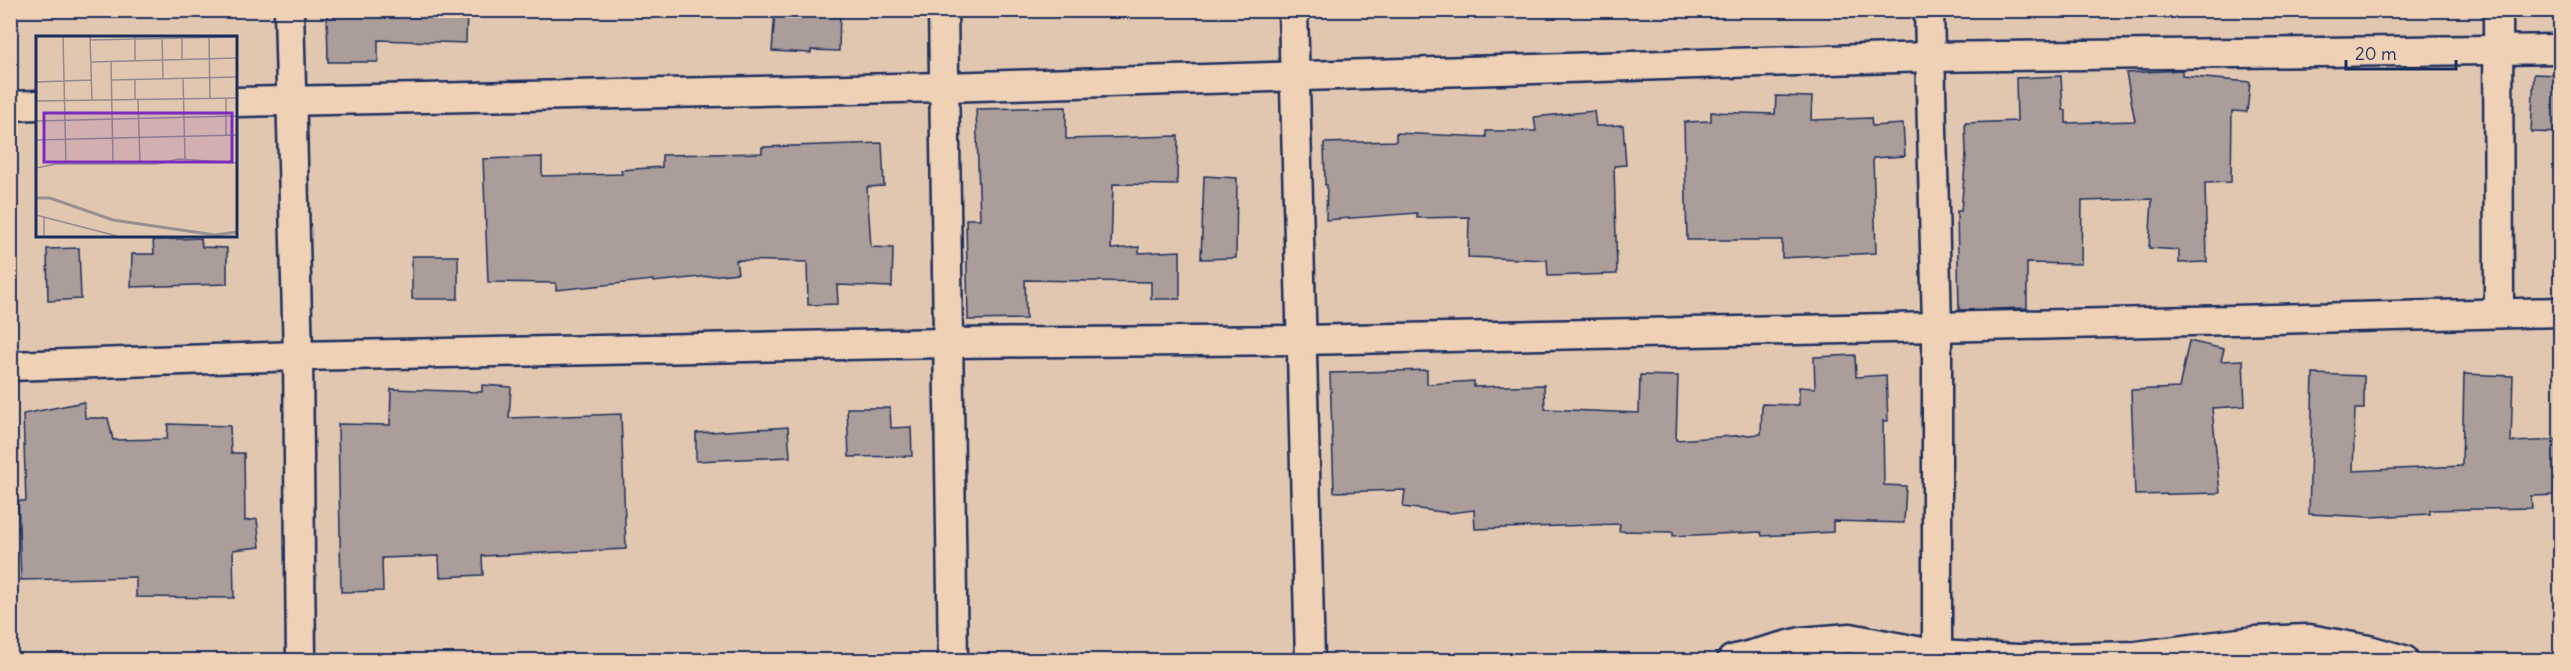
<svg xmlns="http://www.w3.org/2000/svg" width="2571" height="671" font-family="Delius,sans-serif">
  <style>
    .building { fill: #ab9d99; stroke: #1b2f5e; stroke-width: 1.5 }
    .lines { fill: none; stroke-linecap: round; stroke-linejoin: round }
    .minor-casing { stroke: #1b2f5e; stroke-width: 33 }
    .minor { stroke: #efd1b5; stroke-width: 28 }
    .inset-river { fill: none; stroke: #988f92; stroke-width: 3 }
    .inset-road { fill: none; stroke: #928a8f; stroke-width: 1.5 }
    .view { fill: #7b2cbf; fill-opacity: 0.15; stroke: #7b2cbf; stroke-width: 3 }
    .inset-edge { fill: none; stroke: #1b2f5e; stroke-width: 3 }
  </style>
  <rect width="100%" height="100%" fill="#e2c7b0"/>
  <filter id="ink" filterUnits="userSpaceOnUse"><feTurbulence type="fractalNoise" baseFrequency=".0167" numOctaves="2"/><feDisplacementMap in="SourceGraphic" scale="12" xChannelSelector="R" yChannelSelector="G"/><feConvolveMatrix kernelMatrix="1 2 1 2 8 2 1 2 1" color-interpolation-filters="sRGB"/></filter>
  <g filter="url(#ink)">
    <g class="building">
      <path d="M 327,10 L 467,10 L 466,43 L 378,40 L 378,62 L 328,62 Z"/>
      <path d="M 775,10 L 840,10 L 839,51 L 811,50 L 811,53 L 772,51 Z"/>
      <path d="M 2182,70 L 2182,76 L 2250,82 L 2247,112 L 2232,111 L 2231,182 L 2205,183 L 2207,262 L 2179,263 L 2179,250 L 2149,248 L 2152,199 L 2082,201 L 2081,264 L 2027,263 L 2027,308 L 1959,310 L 1957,211 L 1961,211 L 1966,154 L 1965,123 L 2017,121 L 2016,78 L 2061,76 L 2063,110 L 2066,110 L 2066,123 L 2135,121 L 2126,73 Z"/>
      <path d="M 2534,74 L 2560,75 L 2560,133 L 2531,132 Z"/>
      <path d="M 1776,96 L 1812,97 L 1811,120 L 1871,118 L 1872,126 L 1903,124 L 1905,156 L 1873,158 L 1876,253 L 1782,258 L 1782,240 L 1687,240 L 1684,122 L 1711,121 L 1711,112 L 1775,114 Z"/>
      <path d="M 1066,107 L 1066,139 L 1178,136 L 1177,185 L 1113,184 L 1111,249 L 1139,247 L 1139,253 L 1180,251 L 1180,299 L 1151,299 L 1151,282 L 1025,280 L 1026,319 L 968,320 L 966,219 L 980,219 L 976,109 Z"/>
      <path d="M 1594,111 L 1596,126 L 1623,125 L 1626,165 L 1614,166 L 1617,274 L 1548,276 L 1547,260 L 1468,257 L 1469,217 L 1417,218 L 1417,213 L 1326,220 L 1327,185 L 1325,185 L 1324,143 L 1396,141 L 1396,133 L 1486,137 L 1486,131 L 1536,131 L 1534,117 Z"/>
      <path d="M 882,143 L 884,186 L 867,187 L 871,247 L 893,248 L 892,287 L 837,285 L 838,304 L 808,305 L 807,262 L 736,260 L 738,273 L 653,282 L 653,280 L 556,290 L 556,283 L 488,282 L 483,159 L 542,157 L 542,176 L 622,174 L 621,170 L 662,167 L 662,155 L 762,153 L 762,147 Z"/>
      <path d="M 1204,176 L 1237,178 L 1236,258 L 1201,259 Z"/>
      <path d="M 201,238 L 202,247 L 227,248 L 227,284 L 131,287 L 132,254 L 154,254 L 153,240 Z"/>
      <path d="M 79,248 L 81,299 L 48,301 L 47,249 Z"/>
      <rect x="412" y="256" width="46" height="43"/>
      <path d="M 2189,341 L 2224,349 L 2221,361 L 2243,360 L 2245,406 L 2212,408 L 2220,493 L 2135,495 L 2131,390 L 2179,388 Z"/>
      <path d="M 1855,355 L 1856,377 L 1886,375 L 1888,421 L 1883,421 L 1884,485 L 1906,486 L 1904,523 L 1833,521 L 1833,532 L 1762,536 L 1761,532 L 1673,536 L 1673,532 L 1619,531 L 1620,524 L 1475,529 L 1474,510 L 1450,513 L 1403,507 L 1405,490 L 1334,492 L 1330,373 L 1427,370 L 1427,384 L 1474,381 L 1474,387 L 1544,385 L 1545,409 L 1639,413 L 1640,375 L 1678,376 L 1676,440 L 1761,434 L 1762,404 L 1799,405 L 1799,387 L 1815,388 L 1814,357 Z"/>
      <path d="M 2313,374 L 2364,376 L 2364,409 L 2355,409 L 2353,471 L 2462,466 L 2464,374 L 2513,376 L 2511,442 L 2560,440 L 2560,495 L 2531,496 L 2532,508 L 2430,510 L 2430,514 L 2371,517 L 2309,514 Z"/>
      <path d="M 482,385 L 511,387 L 509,418 L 621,414 L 626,549 L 482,556 L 483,575 L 440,577 L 439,556 L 382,558 L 383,591 L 341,592 L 338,424 L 390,425 L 391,389 L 482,392 Z"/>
      <path d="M 84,402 L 85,418 L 108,418 L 113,440 L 167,439 L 168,424 L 230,426 L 231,453 L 244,453 L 245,521 L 257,519 L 260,547 L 233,550 L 234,598 L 136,597 L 136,577 L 21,580 L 18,501 L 26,501 L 23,414 Z"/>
      <path d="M 847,408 L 890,408 L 891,428 L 911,427 L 912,456 L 849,457 Z"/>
      <path d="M 788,427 L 790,457 L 696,461 L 696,433 Z"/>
    </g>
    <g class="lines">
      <defs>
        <g id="minor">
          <path d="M 289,10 L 298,356 L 301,660"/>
          <path d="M 943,10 L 953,660"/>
          <path d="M 1293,10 L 1310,660"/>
          <path d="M 1929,10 L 1937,327 L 1937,655"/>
          <path d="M 2498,10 L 2499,312"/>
          <path d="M 236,102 L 945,87 L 1930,57 L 2560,49"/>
          <path d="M 10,106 L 38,105"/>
          <path d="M 10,366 L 298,356 L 947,343 L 1300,340 L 1937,327 L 2560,312"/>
          <path d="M 1732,660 L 1801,642 L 1850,638 L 1937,655 L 2018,659 L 2136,656 L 2255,641 L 2309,639 L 2369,650 L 2404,660"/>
        </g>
      </defs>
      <use href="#minor" class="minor-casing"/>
      <use href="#minor" class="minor"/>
    </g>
  </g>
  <g transform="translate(36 36)">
    <rect width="201" height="201" fill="#e2c7b0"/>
    <path class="inset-river" d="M 0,162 L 14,162 L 77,184 L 179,199 L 201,196"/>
    <path class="inset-road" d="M 27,1 L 30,128M 54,1 L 56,64M 99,1 L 99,24M 126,2 L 127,43M 146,2 L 146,23M 173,2 L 174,62M 54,4 L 201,1M 75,25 L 77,128M 55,26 L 201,22M 147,42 L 149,124M 99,43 L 99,63M 76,44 L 201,41M 0,46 L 55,44M 190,62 L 190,99M 102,63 L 104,127M 0,65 L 201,62M 0,85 L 201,80M 0,104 L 201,99M 0,132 L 20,128 L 121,128 L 143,123 L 201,127M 0,179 L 81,200M 8,180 L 8,200"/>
    <path class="view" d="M 8,77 L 196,77 L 196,126 L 8,126 Z"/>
    <rect width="201" height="201" class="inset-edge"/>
  </g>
  <rect width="2571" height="671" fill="none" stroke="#efd1b5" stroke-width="36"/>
  <rect x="18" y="18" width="2535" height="635" fill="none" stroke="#1b2f5e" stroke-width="2" filter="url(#ink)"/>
  <path d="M2346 60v9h110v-9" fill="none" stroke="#1b2f5e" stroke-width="3"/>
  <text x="2355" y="60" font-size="18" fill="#1b2f5e" stroke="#efd1b5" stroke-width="4.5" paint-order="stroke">20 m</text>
</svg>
